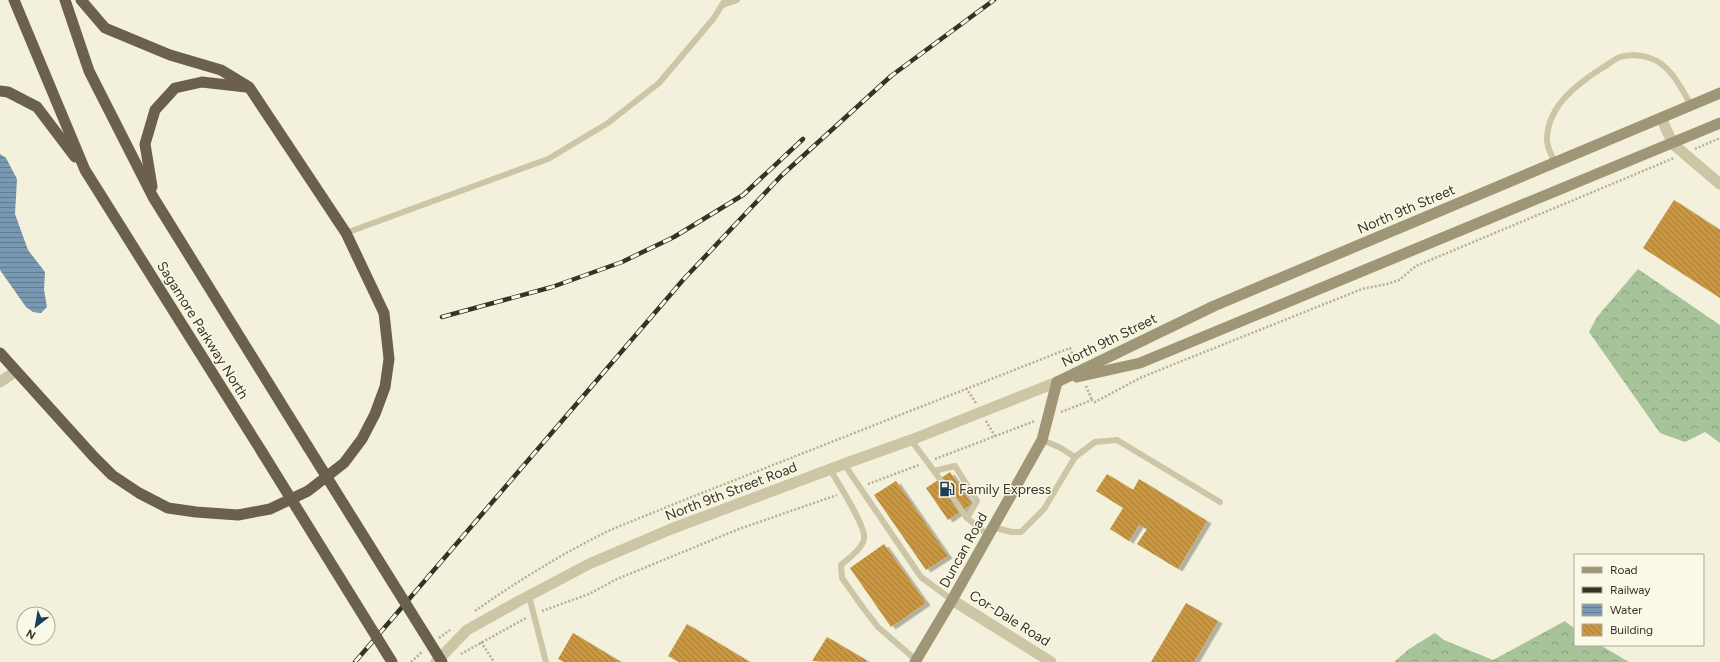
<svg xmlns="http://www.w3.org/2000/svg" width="1720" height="662" font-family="Figtree,sans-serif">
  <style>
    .forest { fill: url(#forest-crowns) }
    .water { fill: url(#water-rules) }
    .building { fill: url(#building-back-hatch); filter: url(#shadow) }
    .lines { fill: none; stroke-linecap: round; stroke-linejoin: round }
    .path { stroke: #b7b090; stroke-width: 2.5; stroke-dasharray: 2 2; stroke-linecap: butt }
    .service { stroke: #ccc5a6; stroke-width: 6 }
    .minor { stroke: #ccc5a6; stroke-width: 11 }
    .tertiary { stroke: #ccc5a6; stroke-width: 11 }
    .secondary { stroke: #9f9577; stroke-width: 11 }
    .trunk { stroke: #6a604b; stroke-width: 11 }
    .rail-casing { stroke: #373227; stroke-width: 4.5 }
    .rail { stroke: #faf9e7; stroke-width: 3; stroke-dasharray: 9; stroke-linecap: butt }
    .trunk-bridge { stroke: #6a604b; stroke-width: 11 }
    .labels { text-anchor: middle; stroke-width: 3; stroke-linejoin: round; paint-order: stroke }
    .street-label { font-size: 14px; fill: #373227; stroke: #faf9e7 }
    .poi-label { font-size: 14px; fill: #373227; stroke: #faf9e7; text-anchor: start }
  </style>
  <defs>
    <pattern id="forest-crowns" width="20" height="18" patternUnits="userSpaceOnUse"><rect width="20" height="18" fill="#a6c39a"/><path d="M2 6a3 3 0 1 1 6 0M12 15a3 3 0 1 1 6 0" fill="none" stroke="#889f7e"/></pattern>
    <pattern id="water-rules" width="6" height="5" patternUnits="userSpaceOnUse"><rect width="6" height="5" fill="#7899b1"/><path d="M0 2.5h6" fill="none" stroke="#637d90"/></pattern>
    <pattern id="building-back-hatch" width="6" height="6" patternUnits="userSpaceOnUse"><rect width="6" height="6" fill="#cb9640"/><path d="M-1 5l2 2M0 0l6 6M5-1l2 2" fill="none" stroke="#a67b36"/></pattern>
    <filter id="shadow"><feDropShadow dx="4.5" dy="2.5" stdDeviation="0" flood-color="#0004"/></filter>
  </defs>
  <rect width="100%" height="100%" fill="#f3f1db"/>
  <g class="forest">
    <path d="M 1638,269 L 1720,325 L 1720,443 L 1705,432 L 1685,442 L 1660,433 L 1589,332 L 1597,317 Z"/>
    <path d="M 1565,621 L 1575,629 L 1575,645 L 1600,645 L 1629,662 L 1394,662 L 1409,649 L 1435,633 L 1444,640 L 1493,660 Z"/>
  </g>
  <path class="water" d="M 0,154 L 6,158 L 17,179 L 15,214 L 28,250 L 45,272 L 44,290 L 47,307 L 41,313 L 33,312 L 26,307 L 0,270 Z"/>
  <g class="building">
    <path d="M 1674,200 L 1720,230 L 1720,298 L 1643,248 Z"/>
    <path d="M 950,472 L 972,504 L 948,520 L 926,488 Z"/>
    <path d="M 1107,474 L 1133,490 L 1139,479 L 1207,521 L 1178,569 L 1137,544 L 1147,529 L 1139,525 L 1129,541 L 1110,529 L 1123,508 L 1096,491 Z"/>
    <path d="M 896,481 L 948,556 L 926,570 L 874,495 Z"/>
    <path d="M 884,544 L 926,603 L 891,627 L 850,568 Z"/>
    <path d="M 1186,603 L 1218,621 L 1194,662 L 1151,662 Z"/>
    <path d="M 687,624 L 750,662 L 679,662 L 668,656 Z"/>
    <path d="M 573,633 L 621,662 L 564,662 L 558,659 Z"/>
    <path d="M 827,637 L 866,660 L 866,662 L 812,661 Z"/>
  </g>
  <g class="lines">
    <g class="path">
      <path d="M 1695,149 L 1720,138"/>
      <path d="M 1086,386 L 1092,400"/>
      <path d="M 966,388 L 976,403"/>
      <path d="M 1061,412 L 1092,400 L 1095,402 L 1142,377 L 1362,289 L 1387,284 L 1399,280 L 1416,266 L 1674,158"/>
      <path d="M 986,421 L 995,436"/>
      <path d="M 935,459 L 1035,421"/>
      <path d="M 868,484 L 919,465"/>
      <path d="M 475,611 C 516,582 560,555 606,532 C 626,523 648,515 669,506 L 1070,348 L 1075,361"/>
      <path d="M 542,611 L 589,594 L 617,579 L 739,529 L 837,495"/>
      <path d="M 439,638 L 450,630"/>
      <path d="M 481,642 L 494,662"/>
      <path d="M 461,654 L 526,618"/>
      <path d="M 411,662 L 423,651"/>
    </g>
    <g class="service">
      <path d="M 723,5 L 737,0"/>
      <path d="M 1555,162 C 1551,155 1546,146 1547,137 C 1549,105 1577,84 1602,68 C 1608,65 1614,59 1620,57 C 1629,54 1642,55 1650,58 C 1671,65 1681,88 1691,105"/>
      <path d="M 346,233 L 548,159 L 608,123 L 659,83 L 714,18 L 725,0"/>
      <path d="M 911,440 L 934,471 L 955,466 L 977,501 L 967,518 L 988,535"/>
      <path d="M 1042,440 L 1059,447 L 1075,457 L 1095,442 L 1117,440 L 1220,502"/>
      <path d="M 844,464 L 921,577 L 952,600"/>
      <path d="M 830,469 C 837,482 867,527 864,539 C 862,549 849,558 841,565 L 842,578 L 864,609 L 878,627 L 916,660"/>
      <path d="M 934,471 L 967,518"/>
      <path d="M 992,527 L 1012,532 L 1021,532 L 1044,509 L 1075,457"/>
      <path d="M 529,596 L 546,662"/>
    </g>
    <g class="minor">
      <path d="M 1661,118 L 1673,144 L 1720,184"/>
      <path d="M 0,382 L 16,371"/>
      <path d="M 952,600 L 1051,662"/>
    </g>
    <path class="tertiary" d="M 436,662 L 467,630 L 519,601 L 589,564 L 671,529 L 844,464 L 911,440 L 1057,382"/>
    <g class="secondary">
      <path d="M 1077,377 L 1140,363 L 1720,123"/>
      <path d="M 1057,382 L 1214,306 L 1720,93"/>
      <path d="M 915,662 L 952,600 L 1042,440 L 1057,382"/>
    </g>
    <g class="trunk">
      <path d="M 14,0 L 85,170 L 262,452"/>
      <path d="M 65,0 L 89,71 L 153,197 L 308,447"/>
      <path d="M 0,91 L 8,92 L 37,107 L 75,157"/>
      <path d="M 152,187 L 145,144 L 155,110 L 175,88 L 202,82 L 246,87"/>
      <path d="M 0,353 L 94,457 L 112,475 L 139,493 L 168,508 L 196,512 L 238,515 L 270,509 L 308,491 L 344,463 L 362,439 L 375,414 L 385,387 L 389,359 L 384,313 L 346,233 L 249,87 L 221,70 L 170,55 L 105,28 L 81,0"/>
    </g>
    <defs>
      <g id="rail">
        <path d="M 442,317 L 552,287 L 622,262 L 674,237 L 743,195 L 803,139"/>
        <path d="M 355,662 L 683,280 L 781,176 L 891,76 L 994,0"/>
      </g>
    </defs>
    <use href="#rail" class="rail-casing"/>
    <use href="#rail" class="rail"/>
    <g class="trunk-bridge">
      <path d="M 308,447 L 442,662"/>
      <path d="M 262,452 L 392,662"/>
    </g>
  </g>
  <defs>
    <symbol id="fuel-bare" viewBox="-9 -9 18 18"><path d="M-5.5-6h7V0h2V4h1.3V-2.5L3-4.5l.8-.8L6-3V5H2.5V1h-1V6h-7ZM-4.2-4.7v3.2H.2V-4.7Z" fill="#1b3e5b" stroke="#faf9e7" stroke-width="2.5" paint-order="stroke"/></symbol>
  </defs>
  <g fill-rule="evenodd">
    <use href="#fuel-bare" x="936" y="478" width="22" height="22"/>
  </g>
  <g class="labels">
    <g class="street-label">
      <text transform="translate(1406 209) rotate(-23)" y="5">North 9th Street</text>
      <text transform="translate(203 330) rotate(58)" y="5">Sagamore Parkway North</text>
      <text transform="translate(1109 340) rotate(-26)" y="5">North 9th Street</text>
      <text transform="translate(731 491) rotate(-21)" y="5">North 9th Street Road</text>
      <text transform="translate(963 550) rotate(-61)" y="5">Duncan Road</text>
      <text transform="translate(1010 618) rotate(32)" y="5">Cor-Dale Road</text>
    </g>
    <g class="poi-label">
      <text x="959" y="494">Family Express</text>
    </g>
  </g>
  <rect x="1574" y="554" width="130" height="92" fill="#faf9e7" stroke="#aca99a"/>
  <rect x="1582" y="567" width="20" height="6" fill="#9f9577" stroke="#aca99a"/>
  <text x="1610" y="574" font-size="12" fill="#373227">Road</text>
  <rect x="1582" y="587" width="20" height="6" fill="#373227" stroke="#aca99a"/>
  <text x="1610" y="594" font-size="12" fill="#373227">Railway</text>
  <rect x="1582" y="604" width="20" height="12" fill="url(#water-rules)" stroke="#aca99a"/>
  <text x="1610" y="614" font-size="12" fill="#373227">Water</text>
  <rect x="1582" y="624" width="20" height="12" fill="url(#building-back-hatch)" stroke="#aca99a"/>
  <text x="1610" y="634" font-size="12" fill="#373227">Building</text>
  <g transform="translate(36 626) rotate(211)"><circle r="19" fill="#faf9e7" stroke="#aca99a"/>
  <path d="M0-3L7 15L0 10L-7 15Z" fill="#1b3e5b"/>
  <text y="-6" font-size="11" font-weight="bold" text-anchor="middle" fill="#373227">N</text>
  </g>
</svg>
